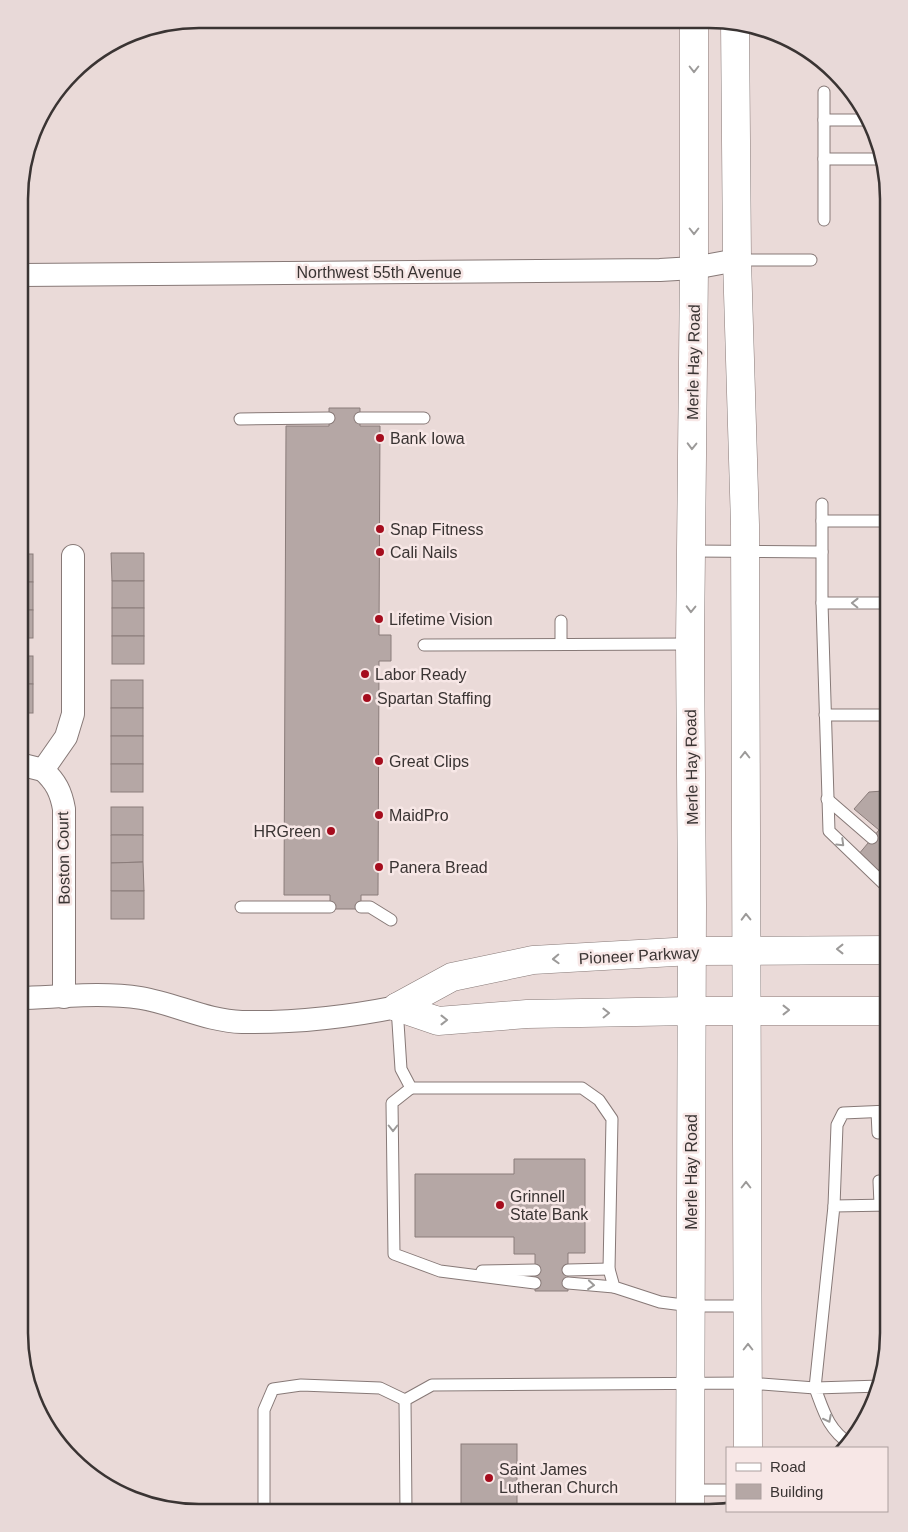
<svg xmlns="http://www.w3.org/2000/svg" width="908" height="1532" font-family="Helvetica,sans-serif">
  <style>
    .building { fill: #b5a7a5; stroke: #8a7c7a }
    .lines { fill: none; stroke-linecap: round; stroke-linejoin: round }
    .lane-casing { stroke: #877977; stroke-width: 13 }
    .street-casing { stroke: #877977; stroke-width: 24 }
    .secondary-casing { stroke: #877977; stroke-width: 29 }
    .lane { stroke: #fff; stroke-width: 11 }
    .street { stroke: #fff; stroke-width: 22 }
    .secondary { stroke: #fff; stroke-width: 28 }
    .oneway { stroke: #9c9a99 }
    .poi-dot { fill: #a50c1d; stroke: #f7e7e6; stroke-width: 2 }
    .labels { text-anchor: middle; stroke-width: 5; stroke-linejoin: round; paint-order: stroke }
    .street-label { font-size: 16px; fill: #3a3433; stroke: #f7e7e6 }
    .poi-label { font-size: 16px; fill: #3a3433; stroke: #f7e7e6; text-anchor: start }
    .rim { fill: none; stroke: #3a3433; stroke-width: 2.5 }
  </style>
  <rect width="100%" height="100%" fill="#eadad8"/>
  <g class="building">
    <path d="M 329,408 L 360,408 L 360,426 L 380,426 L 379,635 L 391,635 L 391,661 L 379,661 L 378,895 L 361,895 L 361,909 L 330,909 L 330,895 L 284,895 L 286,426 L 329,426 Z"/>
    <path d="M 111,553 L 144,553 L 144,581 L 112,581 Z"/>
    <rect x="20" y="554" width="13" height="28"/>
    <rect x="112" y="581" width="32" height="27"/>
    <rect x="20" y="582" width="13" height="28"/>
    <rect x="112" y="608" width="32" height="28"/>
    <rect x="20" y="610" width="13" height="28"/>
    <rect x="112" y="636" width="32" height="28"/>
    <rect x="20" y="656" width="13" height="28"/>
    <rect x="111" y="680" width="32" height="28"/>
    <rect x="20" y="684" width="13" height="29"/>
    <rect x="111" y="708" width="32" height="28"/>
    <rect x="111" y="736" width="32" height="28"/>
    <rect x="111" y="764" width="32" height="28"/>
    <path d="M 889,779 L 889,857 L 877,872 L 858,855 L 879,830 L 854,809 L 869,792 L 883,791 L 882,780 Z"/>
    <rect x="111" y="807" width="32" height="28"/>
    <path d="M 111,835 L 143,835 L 143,862 L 111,863 Z"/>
    <path d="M 143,862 L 144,891 L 111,891 L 111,863 Z"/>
    <rect x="111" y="891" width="33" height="28"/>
    <path d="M 514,1159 L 585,1159 L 585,1253 L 568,1253 L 568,1291 L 535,1291 L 535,1254 L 514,1254 L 514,1237 L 415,1237 L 415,1174 L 514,1174 Z"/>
    <rect x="461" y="1444" width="56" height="69"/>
  </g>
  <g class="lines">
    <defs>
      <g id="lane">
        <path d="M 824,120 L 868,120"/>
        <path d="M 824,159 L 882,159"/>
        <path d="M 824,220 L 824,92"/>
        <path d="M 737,260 L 811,260"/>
        <path d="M 360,418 L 424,418"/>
        <path d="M 240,419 L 329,418"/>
        <path d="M 822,521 L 889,521"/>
        <path d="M 691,551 L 822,552 L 822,504"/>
        <path d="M 822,552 L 822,603 L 829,831 L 885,885 L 889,885"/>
        <path d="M 822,603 L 889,603"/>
        <path d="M 561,621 L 561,644"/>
        <path d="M 424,645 L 690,644"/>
        <path d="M 825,715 L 889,715"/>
        <path d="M 827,799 L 872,838"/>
        <path d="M 241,907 L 330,907"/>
        <path d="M 361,907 L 370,907 L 391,920"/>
        <path d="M 397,1007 L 401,1069 L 411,1088 L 582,1088 L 599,1100 L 612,1119 L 609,1269 L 614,1287 L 660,1302 L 691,1306 L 747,1306"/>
        <path d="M 411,1088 L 392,1103 L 394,1254 L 440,1271 L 535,1283"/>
        <path d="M 877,1112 L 878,1133"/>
        <path d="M 879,1181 L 880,1205"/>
        <path d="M 834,1206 L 837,1125 L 843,1113 L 889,1111"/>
        <path d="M 568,1270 L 609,1269"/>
        <path d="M 482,1271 L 535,1270"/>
        <path d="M 568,1283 L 614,1287"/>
        <path d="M 850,1444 C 828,1429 824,1412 815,1388 L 881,1386"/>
        <path d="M 690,1490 L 727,1490"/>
        <path d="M 264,1512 L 264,1410 L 273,1389 L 301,1385 L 380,1388 L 405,1400"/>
        <path d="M 406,1512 L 405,1400 L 432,1385 L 748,1383 L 815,1388 L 834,1206 L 889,1205"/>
      </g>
      <g id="street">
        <path d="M 20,275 L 660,270 L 694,268 L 737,260"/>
        <path d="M 19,764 L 43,770"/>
        <path d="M 64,997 L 64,809 C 61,792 56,782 43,770 L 66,737 L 73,714 L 73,556"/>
        <path d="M 19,998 C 59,997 102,992 141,998 C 176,1004 207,1021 242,1022 C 293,1023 347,1017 397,1007"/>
      </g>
      <g id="secondary">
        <path d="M 735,21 L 737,260 L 745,525 L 748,1448"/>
        <path d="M 397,1007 L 452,977 L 533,960 L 692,951 L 889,950"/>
        <path d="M 397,1007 L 438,1021 L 527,1014 L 691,1011 L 889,1011"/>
        <path d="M 690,1513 L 692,905 L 690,644 L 694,268 L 694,20"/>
      </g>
    </defs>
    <use href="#lane" class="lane-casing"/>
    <use href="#street" class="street-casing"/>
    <use href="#secondary" class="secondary-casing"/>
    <use href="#lane" class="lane"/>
    <use href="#street" class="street"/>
    <use href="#secondary" class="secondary"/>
  </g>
  <defs><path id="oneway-chevron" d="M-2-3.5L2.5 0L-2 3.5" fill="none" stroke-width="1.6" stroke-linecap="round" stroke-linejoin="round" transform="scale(1.25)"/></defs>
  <g class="oneway">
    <use href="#oneway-chevron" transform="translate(694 69) rotate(90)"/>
    <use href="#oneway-chevron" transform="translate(694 231) rotate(90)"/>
    <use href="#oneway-chevron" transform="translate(692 446) rotate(91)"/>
    <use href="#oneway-chevron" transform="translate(855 603) rotate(-179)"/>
    <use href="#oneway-chevron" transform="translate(691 609) rotate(91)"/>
    <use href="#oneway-chevron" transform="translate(745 755) rotate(-90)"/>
    <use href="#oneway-chevron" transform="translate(841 843) rotate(44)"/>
    <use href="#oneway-chevron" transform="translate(746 917) rotate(-91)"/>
    <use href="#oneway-chevron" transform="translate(840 949) rotate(-180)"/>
    <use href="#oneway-chevron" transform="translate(556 959) rotate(178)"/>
    <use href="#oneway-chevron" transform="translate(786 1010)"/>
    <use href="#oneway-chevron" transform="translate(606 1013) rotate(-1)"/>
    <use href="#oneway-chevron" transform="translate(444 1020)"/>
    <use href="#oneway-chevron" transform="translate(393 1128) rotate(90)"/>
    <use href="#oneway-chevron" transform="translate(746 1185) rotate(-90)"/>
    <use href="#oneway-chevron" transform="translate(591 1285) rotate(5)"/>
    <use href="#oneway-chevron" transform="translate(748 1347) rotate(-90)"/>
    <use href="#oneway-chevron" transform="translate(828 1419) rotate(63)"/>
  </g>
  <g class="poi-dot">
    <circle cx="380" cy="438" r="5"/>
    <circle cx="380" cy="529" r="5"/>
    <circle cx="380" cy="552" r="5"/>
    <circle cx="379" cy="619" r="5"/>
    <circle cx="365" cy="674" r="5"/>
    <circle cx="367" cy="698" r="5"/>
    <circle cx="379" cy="761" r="5"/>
    <circle cx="379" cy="815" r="5"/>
    <circle cx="331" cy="831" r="5"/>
    <circle cx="379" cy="867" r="5"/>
    <circle cx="500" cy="1205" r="5"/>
    <circle cx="489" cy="1478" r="5"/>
  </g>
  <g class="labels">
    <g class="street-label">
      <text x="379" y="278">Northwest 55th Avenue</text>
      <text transform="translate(693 362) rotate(-89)" y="6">Merle Hay Road</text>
      <text transform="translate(691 767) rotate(-91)" y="6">Merle Hay Road</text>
      <text transform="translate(63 858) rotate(-91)" y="6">Boston Court</text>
      <text transform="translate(639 955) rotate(-3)" y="6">Pioneer Parkway</text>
      <text transform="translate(691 1172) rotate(-90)" y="6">Merle Hay Road</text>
    </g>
    <g class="poi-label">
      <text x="390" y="444">Bank Iowa</text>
      <text x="390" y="535">Snap Fitness</text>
      <text x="390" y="558">Cali Nails</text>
      <text x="389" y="625">Lifetime Vision</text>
      <text x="375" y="680">Labor Ready</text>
      <text x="377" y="704">Spartan Staffing</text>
      <text x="389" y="767">Great Clips</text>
      <text x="389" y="821">MaidPro</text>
      <text x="321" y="837" text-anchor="end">HRGreen</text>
      <text x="389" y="873">Panera Bread</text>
      <text x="510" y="1202">Grinnell<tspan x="510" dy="18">State Bank</tspan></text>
      <text x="499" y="1475">Saint James<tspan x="499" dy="18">Lutheran Church</tspan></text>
    </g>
  </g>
  <path d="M0 0H908V1532H0ZM199 28H709A171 171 0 0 1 880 199V1333A171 171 0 0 1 709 1504H199A171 171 0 0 1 28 1333V199A171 171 0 0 1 199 28Z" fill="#e8d9d8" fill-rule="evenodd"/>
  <path class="rim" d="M199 28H709A171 171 0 0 1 880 199V1333A171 171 0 0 1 709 1504H199A171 171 0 0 1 28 1333V199A171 171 0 0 1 199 28Z"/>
  <rect x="726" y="1447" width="162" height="65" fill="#f7e7e6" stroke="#ab9f9e"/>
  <rect x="736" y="1463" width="25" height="8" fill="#ffffff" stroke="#ab9f9e"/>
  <text x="770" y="1472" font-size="15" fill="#3a3433">Road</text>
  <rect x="736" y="1484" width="25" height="15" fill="#b5a7a5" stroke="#ab9f9e"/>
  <text x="770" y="1497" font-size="15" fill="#3a3433">Building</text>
</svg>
